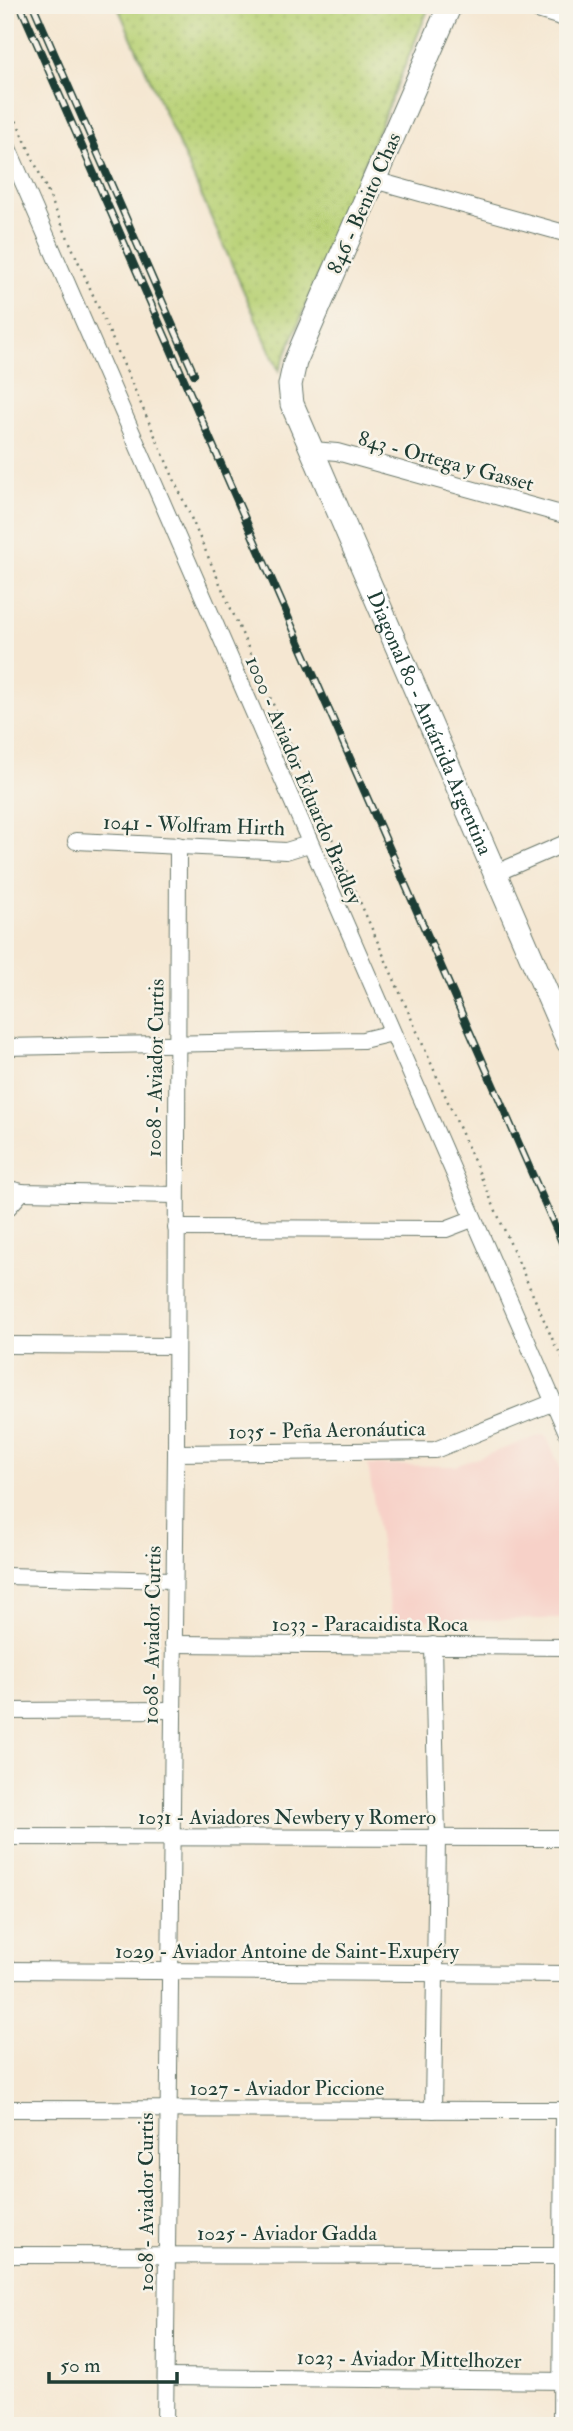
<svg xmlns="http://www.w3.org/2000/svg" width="573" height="2431" font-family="'IM FELL Double Pica',serif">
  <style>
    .built { fill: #f7d1c8 }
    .grass { fill: url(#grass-dots); stroke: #6c8856; stroke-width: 2 }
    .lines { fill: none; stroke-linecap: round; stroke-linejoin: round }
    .minor-casing { stroke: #6a786b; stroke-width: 18 }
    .secondary-casing { stroke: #6a786b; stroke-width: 25 }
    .path { stroke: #6a786b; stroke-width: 2.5; stroke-dasharray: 2 5; stroke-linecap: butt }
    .minor { stroke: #fff; stroke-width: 16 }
    .secondary { stroke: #fff; stroke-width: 23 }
    .rail-casing { stroke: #1f3d34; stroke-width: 8 }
    .rail { stroke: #f7f3e8; stroke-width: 5; stroke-dasharray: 16; stroke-linecap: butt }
    .labels { text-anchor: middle; stroke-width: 5; stroke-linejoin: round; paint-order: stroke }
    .street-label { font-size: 21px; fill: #1f3d34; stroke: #f7f3e8 }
  </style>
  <defs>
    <pattern id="grass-dots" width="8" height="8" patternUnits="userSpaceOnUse" patternTransform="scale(1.75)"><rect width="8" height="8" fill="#b9d277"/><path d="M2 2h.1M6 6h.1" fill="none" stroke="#9fb568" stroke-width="1.8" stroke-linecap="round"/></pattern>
  </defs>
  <rect width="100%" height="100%" fill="#f7f3e8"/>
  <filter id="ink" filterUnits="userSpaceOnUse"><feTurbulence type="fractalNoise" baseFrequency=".0143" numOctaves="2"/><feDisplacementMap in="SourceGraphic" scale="14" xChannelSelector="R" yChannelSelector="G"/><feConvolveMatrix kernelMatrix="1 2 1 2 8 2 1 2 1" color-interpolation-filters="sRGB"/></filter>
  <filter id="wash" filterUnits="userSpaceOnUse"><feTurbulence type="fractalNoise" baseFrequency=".00686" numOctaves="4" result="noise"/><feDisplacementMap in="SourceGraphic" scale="28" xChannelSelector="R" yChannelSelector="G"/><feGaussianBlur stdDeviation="1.57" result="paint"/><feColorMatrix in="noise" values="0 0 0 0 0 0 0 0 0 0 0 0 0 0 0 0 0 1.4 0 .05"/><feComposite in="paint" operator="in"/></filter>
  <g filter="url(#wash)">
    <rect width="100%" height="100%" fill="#f5e7d2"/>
    <path class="built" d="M 542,1435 L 547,1437 L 568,1486 L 568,1619 L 392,1620 L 368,1465 L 455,1466 Z"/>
    <path class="grass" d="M 117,5 L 430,5 L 279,371 Z"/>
  </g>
  <g filter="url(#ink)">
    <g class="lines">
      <defs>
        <g id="minor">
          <path d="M 521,5 L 568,19"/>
          <path d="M 5,141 L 568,1435"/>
          <path d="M 374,180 L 568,234"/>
          <path d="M 313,450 L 337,452 L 568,516"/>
          <path d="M 76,841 L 286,851 L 309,844"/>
          <path d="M 494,874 L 568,842"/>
          <path d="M 5,1047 L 363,1040 L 392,1033"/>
          <path d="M 5,1188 L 22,1192 L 175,1195"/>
          <path d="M 5,1211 L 22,1192"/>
          <path d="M 176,1228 L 446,1229 L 472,1219"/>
          <path d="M 5,1345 L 175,1346"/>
          <path d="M 176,1453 L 435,1450 L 554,1402"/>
          <path d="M 5,1576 L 174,1580"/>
          <path d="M 173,1644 L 568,1647"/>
          <path d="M 433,1645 L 437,1838 L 433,2110"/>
          <path d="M 5,1711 L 172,1710"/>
          <path d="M 5,1837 L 568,1838"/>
          <path d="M 5,1970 L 568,1974"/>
          <path d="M 5,2109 L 568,2110"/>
          <path d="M 5,2255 L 568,2256"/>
          <path d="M 166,2377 L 568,2381"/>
          <path d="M 165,2426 L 176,1453 L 178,845"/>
          <path d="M 561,2426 L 563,2110"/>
        </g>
        <g id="secondary">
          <path id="s1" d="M 450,5 L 295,362 L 290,385 L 292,404 L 568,1042"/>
        </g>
      </defs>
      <use href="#minor" class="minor-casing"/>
      <use href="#secondary" class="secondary-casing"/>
      <path class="path" d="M 5,95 L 555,1345 L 568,1366"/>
      <use href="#minor" class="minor"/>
      <use href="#secondary" class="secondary"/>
      <defs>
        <g id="rail">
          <path d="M 20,5 L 568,1256"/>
          <path d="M 33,5 L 194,374"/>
        </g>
      </defs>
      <use href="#rail" class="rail-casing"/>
      <use href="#rail" class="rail"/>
    </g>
  </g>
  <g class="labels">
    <g class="street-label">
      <text transform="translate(364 203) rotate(-66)" y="7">846 - Benito Chas</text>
      <text transform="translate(446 461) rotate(15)" y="7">843 - Ortega y Gasset</text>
      <text dy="7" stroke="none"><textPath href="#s1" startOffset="779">Diagonal 80 - Antártida Argentina</textPath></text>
      <text transform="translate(304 780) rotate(67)" y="7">1000 - Aviador Eduardo Bradley</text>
      <text transform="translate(194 825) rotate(2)" y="7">1041 - Wolfram Hirth</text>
      <text transform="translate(155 1068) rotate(-89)" y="7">1008 - Aviador Curtis</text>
      <text transform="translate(327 1430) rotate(-1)" y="7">1035 - Peña Aeronáutica</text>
      <text x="370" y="1631">1033 - Paracaidista Roca</text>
      <text transform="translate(152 1635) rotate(-89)" y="7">1008 - Aviador Curtis</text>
      <text x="287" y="1824">1031 - Aviadores Newbery y Romero</text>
      <text x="287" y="1958">1029 - Aviador Antoine de Saint-Exupéry</text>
      <text x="287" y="2095">1027 - Aviador Piccione</text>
      <text transform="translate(146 2202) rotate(-90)" y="7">1008 - Aviador Curtis</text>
      <text x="287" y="2240">1025 - Aviador Gadda</text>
      <text transform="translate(409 2359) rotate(1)" y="7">1023 - Aviador Mittelhozer</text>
    </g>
  </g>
  <rect width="573" height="2431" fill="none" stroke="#f7f3e8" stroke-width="28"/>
  <path d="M49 2372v10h128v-10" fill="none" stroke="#1f3d34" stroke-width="3.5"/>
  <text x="60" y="2372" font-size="21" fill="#1f3d34" stroke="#f7f3e8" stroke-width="5" paint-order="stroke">50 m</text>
</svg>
